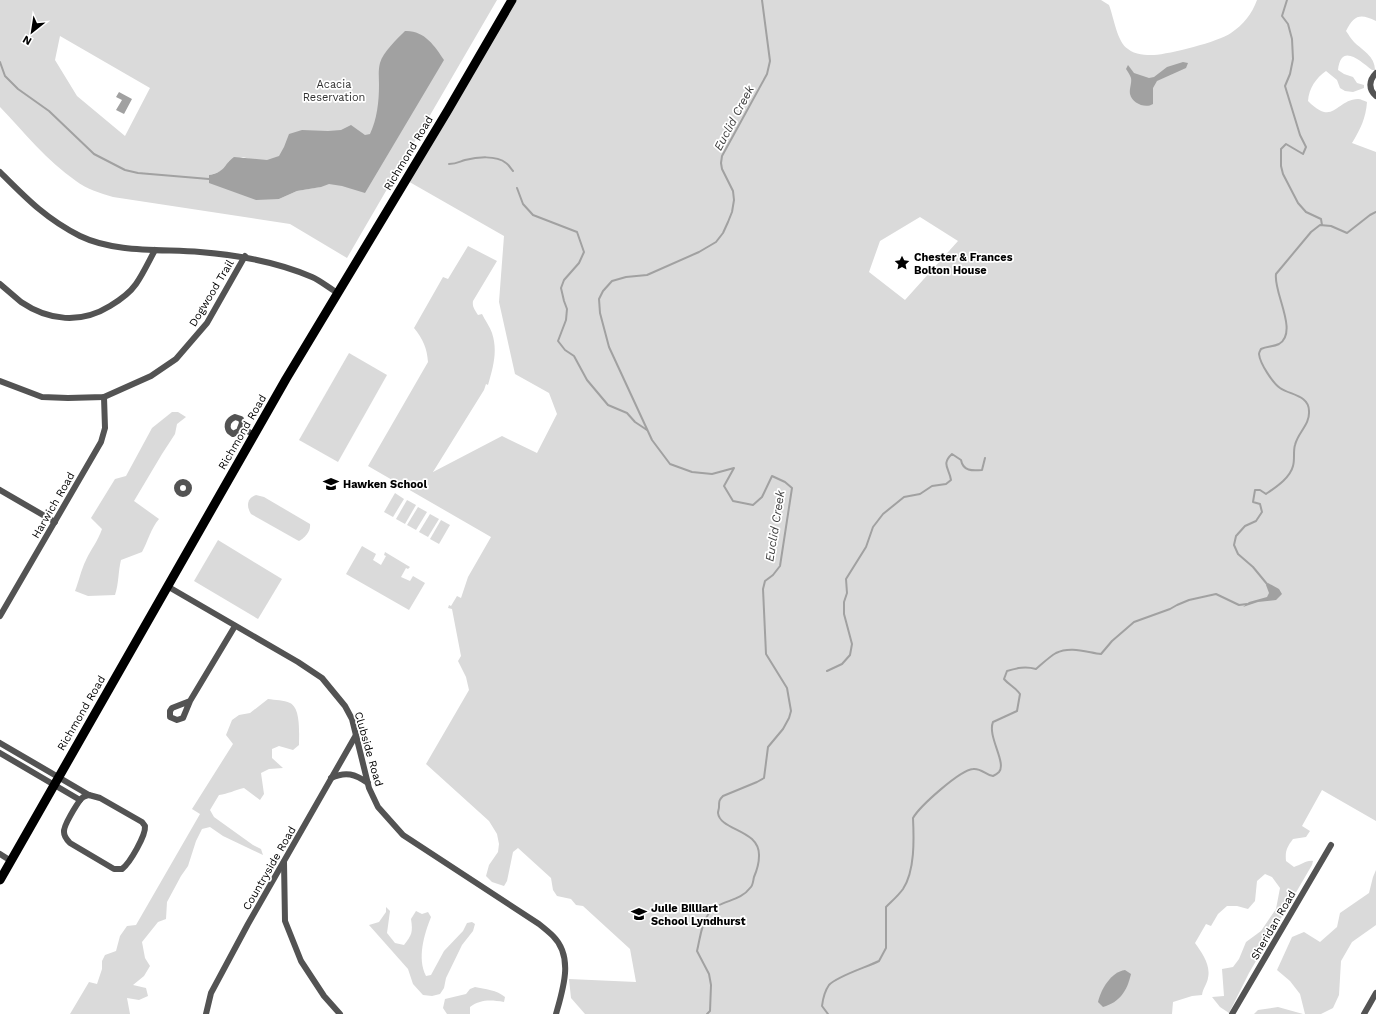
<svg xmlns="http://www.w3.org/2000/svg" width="1376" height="1014" font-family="'Work Sans',sans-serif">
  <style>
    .green { fill: #dadada; fill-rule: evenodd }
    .water { fill: #a1a1a1 }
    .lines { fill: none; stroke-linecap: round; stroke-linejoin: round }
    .stream { stroke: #a1a1a1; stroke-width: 2 }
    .minor { stroke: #535353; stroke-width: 6 }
    .primary { stroke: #000; stroke-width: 9 }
    .labels { text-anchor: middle; stroke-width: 3.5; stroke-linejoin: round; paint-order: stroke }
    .park-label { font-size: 11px; fill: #313131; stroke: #fff }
    .street-label { font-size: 11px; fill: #000; stroke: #fff }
    .poi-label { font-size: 11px; font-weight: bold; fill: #000; stroke: #fff; text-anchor: start }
    .water-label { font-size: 12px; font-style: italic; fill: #424242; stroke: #fff }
  </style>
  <rect width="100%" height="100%" fill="#fff"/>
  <g class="green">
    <path d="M 0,0 L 497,0 L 347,258 L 290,224 L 113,197 C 100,193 86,189 76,181 C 47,161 24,132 0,107 ZM 60,36 L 150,88 L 125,136 L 77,96 L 55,60 ZM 243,157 L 253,160 L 267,160 L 320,187 L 297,191 L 279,199 L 209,175 C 219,173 225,170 229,161 Z"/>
    <path d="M 512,0 L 1101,0 L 1109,5 C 1114,18 1117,42 1128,49 C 1135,55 1146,55 1154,55 C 1170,54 1218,42 1231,33 C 1243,25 1252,14 1257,0 L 1376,0 L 1376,21 C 1360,13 1354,15 1346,31 C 1349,35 1351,39 1354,42 C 1362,50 1375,56 1375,70 L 1372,70 C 1361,62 1341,42 1338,70 L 1344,74 L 1353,77 L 1357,83 L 1364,85 L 1364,88 L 1353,92 L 1345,91 L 1340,88 L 1337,80 L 1326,71 C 1316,78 1309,88 1308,101 C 1334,127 1335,100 1358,99 C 1361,99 1364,101 1367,102 C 1366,118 1360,130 1352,143 L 1376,152 L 1376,821 L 1322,790 L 1302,826 L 1310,831 L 1306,837 L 1293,839 C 1287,847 1285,851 1286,861 L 1294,867 C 1301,865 1306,860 1313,861 L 1312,865 L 1249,973 L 1229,1013 L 1220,1007 L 1212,997 L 1224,996 L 1222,969 L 1233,967 L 1239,959 L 1246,942 L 1261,931 L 1276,909 L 1280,888 L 1272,877 L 1265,874 L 1257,881 L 1255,901 L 1248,909 L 1237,906 L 1227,906 L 1218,914 L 1211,926 L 1206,924 L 1195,943 C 1202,953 1211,965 1208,978 C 1207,984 1203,988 1202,995 L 1192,996 L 1173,1002 L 1172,1014 L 585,1014 L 571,998 L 569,979 L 636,982 L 630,949 L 583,906 L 576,905 L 571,899 L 557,896 L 553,890 L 551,878 L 518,848 L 513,852 L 507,881 L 504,886 L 492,882 L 486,876 L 489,865 L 498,852 L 499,844 L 497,834 L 489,821 L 426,764 L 469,690 L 466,677 L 458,661 L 461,656 L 452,609 L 448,608 L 449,605 L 451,606 L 457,596 L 461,598 L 468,577 L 491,537 L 368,466 L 428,362 C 427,348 423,339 414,328 L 443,277 L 448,279 L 468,246 L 497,261 L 473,301 C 472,307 475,310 478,315 L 482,314 C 485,320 490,327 492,333 C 498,351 493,368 488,385 L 486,384 L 484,390 L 433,472 L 502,436 L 537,453 L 557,414 L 549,393 L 515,374 L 499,302 L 504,236 L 406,180 ZM 920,217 L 958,241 L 905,300 L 869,272 L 880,241 Z"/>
    <path d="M 349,353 L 387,375 L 338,462 L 299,440 Z"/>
    <path d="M 172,412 L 178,412 L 186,417 L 177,424 L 175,434 L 162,454 L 134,501 L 159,519 C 151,528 148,541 142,552 L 121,560 C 118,572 119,583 115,595 L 88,596 L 75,591 C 79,581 81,570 86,560 C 91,549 98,541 102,529 L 91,518 L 115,479 L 126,476 L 152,428 Z"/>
    <path d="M 395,493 L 404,499 L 393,517 L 384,512 Z"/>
    <path d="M 256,495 L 264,497 L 310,524 C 311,531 305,538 299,541 L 297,540 L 251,514 C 246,506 247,498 256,495 Z"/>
    <path d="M 407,500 L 416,505 L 405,524 L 396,519 Z"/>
    <path d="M 418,507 L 427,512 L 416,530 L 407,525 Z"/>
    <path d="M 430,514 L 439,519 L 428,537 L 419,532 Z"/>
    <path d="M 441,520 L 450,525 L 439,544 L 430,539 Z"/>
    <path d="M 218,540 L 282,579 L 258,619 L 194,581 Z"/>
    <path d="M 362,546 L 376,554 L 373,560 L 381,565 L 386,556 L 384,555 L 385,552 L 410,567 L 408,569 L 406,568 L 401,577 L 410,581 L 413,576 L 425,583 L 409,610 L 346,574 Z"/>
    <path d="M 268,699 C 275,700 284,700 290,703 C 301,708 299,734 299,745 L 293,750 L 279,746 L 272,749 L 272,758 L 283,768 L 269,769 L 261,773 L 264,794 L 260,800 L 244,788 C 235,790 228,794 219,795 L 210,810 L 214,817 L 253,845 L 261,849 L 263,855 L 223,836 L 210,827 L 202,829 L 196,841 L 188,866 L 181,876 L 167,902 L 166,919 L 158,922 L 142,942 L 145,958 L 150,966 L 144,976 L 133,985 L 146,988 L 148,996 L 139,1000 L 127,998 L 130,1014 L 70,1014 L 89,982 L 97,984 L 102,969 L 102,961 L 105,955 L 116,951 L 120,936 L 127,926 L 136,925 L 200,814 L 192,809 L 233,744 L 226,735 L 232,720 L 239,715 L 250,713 Z"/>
    <path d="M 1376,870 L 1376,925 L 1352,942 L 1341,961 L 1339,995 L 1333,1008 L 1321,1014 L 1305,1014 L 1300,994 L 1290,981 L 1277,970 L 1292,937 L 1304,932 L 1320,942 L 1337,927 L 1340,913 L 1369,893 L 1373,877 Z"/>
    <path d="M 386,907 L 390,911 L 387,933 L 395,943 L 404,945 C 412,935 413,932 411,919 L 416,911 L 422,914 L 428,912 L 431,917 C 424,935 417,958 426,976 L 431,975 L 444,951 L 463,931 L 467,923 L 472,922 L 475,924 L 473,931 L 462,945 L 446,978 L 444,988 L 440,994 L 432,996 L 423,995 L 413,984 L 408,969 L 369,925 L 379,922 L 386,912 Z"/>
    <path d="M 475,987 C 485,989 497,990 505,997 L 504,1002 C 491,1000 481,999 470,1007 L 470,1014 L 447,1014 L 443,1008 L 445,999 L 466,994 L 470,989 Z"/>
    <path d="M 1278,1007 L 1303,1014 L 1254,1014 L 1258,1010 Z"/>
  </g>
  <g class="water">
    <path d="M 405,31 C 424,30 435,46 444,60 L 365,193 L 342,186 L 329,184 L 321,187 L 297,191 L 279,199 L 256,200 L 209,183 L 209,175 C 226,172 223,165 234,157 L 267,160 L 279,156 L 284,147 L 289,134 L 302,130 L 328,131 L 341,130 L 351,125 L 365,135 L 370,134 C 377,119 379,102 379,85 C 379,78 378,70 380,63 C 383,52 397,39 405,31 Z"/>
    <path d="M 1183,62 L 1188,63 L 1186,68 L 1157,81 L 1153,88 L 1153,104 C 1145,109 1132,103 1130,94 C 1129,89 1132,83 1131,78 C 1130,75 1128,72 1126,69 L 1128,65 L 1134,73 L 1149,78 L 1154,77 L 1167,67 Z"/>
    <path d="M 119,92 L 132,99 L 124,114 L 116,110 L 122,100 L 116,97 Z"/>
    <path d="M 1268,583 L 1279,589 L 1282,594 L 1276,600 L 1258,602 L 1243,607 L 1249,602 L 1267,597 L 1269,593 L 1266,585 Z"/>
    <path d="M 1125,970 L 1131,974 C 1127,991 1120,1002 1103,1007 L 1098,1002 C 1101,989 1111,972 1125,970 Z"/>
  </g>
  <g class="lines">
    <g class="stream">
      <path d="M 1287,0 L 1282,16 L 1288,24 L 1292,39 L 1293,59 L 1290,74 L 1285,86 L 1300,135 L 1306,147 L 1303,154 L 1286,144 L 1281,149 L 1281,166 L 1283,174 L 1298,203 L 1306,212 L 1321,219 L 1322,225"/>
      <path d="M 0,62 L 5,76 L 18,89 L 49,111 L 94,154 L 125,170 L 138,173 L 209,179"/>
      <path d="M 449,164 C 456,164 459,162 465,160 C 477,157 496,155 506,163 C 509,165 511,169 513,171"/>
      <path d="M 517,188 L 523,204 L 533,215 L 577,232 L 584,252 L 579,263 L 564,280 L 561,288 L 564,301 L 567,309 L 566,320 L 558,341 L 565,350 L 574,356 L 587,380 L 608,405 L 627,413 L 635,422 L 647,430"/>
      <path d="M 1267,584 L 1253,567 L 1238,554 L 1234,545 L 1236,536 L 1245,526 L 1256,521 L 1262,512 L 1260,504 L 1253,502 L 1255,490 L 1260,490 L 1266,494 C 1276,487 1290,478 1293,466 C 1295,459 1293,451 1295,445 C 1298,432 1310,425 1309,411 C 1309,395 1290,395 1280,388 C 1273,383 1260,364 1259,354 C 1259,352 1260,351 1261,349 C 1267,346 1273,347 1279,344 C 1299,332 1273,292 1276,274 L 1311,232 L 1320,225 L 1331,226 L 1347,233 L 1370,215 L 1376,212"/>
      <path d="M 827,671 L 842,664 L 850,655 L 852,644 L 844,614 L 844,602 L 847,593 L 846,579 L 866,547 L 873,527 L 883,514 L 904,497 L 920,494 L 932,486 L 946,484 L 951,480 C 949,468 941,464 952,454 L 961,460 C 963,471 972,471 982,470 L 985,458"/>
      <path d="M 707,1014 L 710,1011 L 711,985 L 709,974 L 697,951 C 700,939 701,924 709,913 C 719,900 740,902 750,888 C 753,886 753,881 754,877 C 757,870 759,864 759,856 C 760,829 720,831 718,813 C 718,811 719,809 719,807 C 719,801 719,800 723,796 L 757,782 L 764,778 L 768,747 L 783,729 L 789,718 L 791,711 L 787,688 L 766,654 L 763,589 L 765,581 L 773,575 L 780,566 L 792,488 L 785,482 L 772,476 L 762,497 L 753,505 L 733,501 L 724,486 L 734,468 L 712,474 L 692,472 L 670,464 L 652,440 L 609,347 L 600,313 L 599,299 L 603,291 L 612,281 L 626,277 L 647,275 L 699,252 L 716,242 L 723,233 L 728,222 L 732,212 L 734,200 L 733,191 L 722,169 L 721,163 L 722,156 L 767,74 L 770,61 L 762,0"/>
      <path d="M 828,1014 L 822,1006 C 823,998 824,992 829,985 C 837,976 867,967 879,961 L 886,948 L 886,907 C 892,901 898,896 903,889 C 915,871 914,839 913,818 C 920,806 960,770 973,769 C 982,768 985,775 993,776 C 995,775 997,774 999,772 C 1007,763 987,736 993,722 L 1017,711 L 1020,694 C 1015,687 1009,685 1004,679 L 1007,671 C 1017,668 1025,666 1036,669 C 1042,664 1049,657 1056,653 C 1070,646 1086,652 1101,654 L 1112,641 L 1134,622 L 1170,609 L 1177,605 L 1189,600 L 1216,594 L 1239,605 L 1247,604"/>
    </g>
    <g class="minor">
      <path d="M 1376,73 C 1369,80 1368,89 1376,96"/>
      <path d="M 0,172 C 26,198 46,219 80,236 C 115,253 162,249 200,252 C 238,255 277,262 312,277 C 321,281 329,288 338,293"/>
      <path d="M 0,284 C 7,290 14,296 21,302 C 49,321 81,324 110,306 C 120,300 129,294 136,284 C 143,274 149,261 155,250"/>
      <path d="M 0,381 L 42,397 L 68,398 L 104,397 L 151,376 L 176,359 L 207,323 L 245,256"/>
      <path d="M 235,417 L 241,419 L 242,423 L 239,431 L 233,434 L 229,431 C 226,425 228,420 235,417 Z"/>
      <path d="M 241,427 L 254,435"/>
      <circle cx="183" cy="488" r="6"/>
      <path d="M 0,490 L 55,522"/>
      <path d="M 167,586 L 298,662 L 322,678 L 345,706 L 352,719 L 369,788 L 378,807 L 403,835 L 539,924 C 544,928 549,932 553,936 C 574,957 563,989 556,1014"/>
      <path d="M 0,616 L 101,442 L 105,428 L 104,397"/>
      <path d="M 190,701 L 183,718 L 177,720 L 170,717 L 170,711 L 172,708 L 190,701 L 235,626"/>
      <path d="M 0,743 L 89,795"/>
      <path d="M 0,753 L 80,800"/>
      <path d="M 331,778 C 346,771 355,774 368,783"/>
      <path d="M 89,795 L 100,798 L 142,822 L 145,826 C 146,835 130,863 122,869 L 114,869 L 70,843 C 67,840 64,837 64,832 C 63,826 77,804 81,799 C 83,796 86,796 89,795 Z"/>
      <path d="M 0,854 L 11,861"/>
      <path d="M 284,862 L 285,921 L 301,961 L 324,996 L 340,1014"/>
      <path d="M 206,1014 L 211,993 L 248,924 L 356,735"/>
      <path d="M 1232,1014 L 1331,845"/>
      <path d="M 1364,1014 L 1376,993"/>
    </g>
    <path class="primary" d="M 0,880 L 286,379 L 448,110 L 512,0"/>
  </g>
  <defs>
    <symbol id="sight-bare" viewBox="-9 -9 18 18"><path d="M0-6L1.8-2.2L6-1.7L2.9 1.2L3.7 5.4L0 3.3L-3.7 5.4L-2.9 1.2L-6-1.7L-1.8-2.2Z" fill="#000" stroke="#fff" stroke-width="2.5" paint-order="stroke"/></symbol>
    <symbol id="school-bare" viewBox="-9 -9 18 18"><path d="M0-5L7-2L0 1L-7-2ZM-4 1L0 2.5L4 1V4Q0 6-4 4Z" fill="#000" stroke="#fff" stroke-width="2.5" paint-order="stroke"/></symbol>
  </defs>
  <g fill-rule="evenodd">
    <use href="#sight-bare" x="891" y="252" width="22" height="22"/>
    <use href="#school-bare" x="320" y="473" width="22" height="22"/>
    <use href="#school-bare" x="628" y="903" width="22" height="22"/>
  </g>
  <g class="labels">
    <g class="park-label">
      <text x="334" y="88">Acacia<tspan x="334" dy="13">Reservation</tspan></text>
    </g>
    <g class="street-label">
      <text transform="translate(408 153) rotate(-59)" y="4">Richmond Road</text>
      <text transform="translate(211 293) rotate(-59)" y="4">Dogwood Trail</text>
      <text transform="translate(242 432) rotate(-60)" y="4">Richmond Road</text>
      <text transform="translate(53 505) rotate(-60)" y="4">Harwich Road</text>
      <text transform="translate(81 713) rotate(-60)" y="4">Richmond Road</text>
      <text transform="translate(369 749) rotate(74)" y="4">Clubside Road</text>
      <text transform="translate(269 868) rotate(-60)" y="4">Countryside Road</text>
      <text transform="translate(1273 925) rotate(-60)" y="4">Sheridan Road</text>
    </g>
    <g class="poi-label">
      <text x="914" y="261">Chester &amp; Frances<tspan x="914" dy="13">Bolton House</tspan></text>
      <text x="343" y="488">Hawken School</text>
      <text x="651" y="912">Julie Billiart<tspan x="651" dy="13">School Lyndhurst</tspan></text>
    </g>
    <g class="water-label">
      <text transform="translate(734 118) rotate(-62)" y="4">Euclid Creek</text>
      <text transform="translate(775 526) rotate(-81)" y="4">Euclid Creek</text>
    </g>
  </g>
  <g transform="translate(32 32) rotate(210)" stroke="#ffffff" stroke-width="3" paint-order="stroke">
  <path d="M0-3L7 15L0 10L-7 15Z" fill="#000000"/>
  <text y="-6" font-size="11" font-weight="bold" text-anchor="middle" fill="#000000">N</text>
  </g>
</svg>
